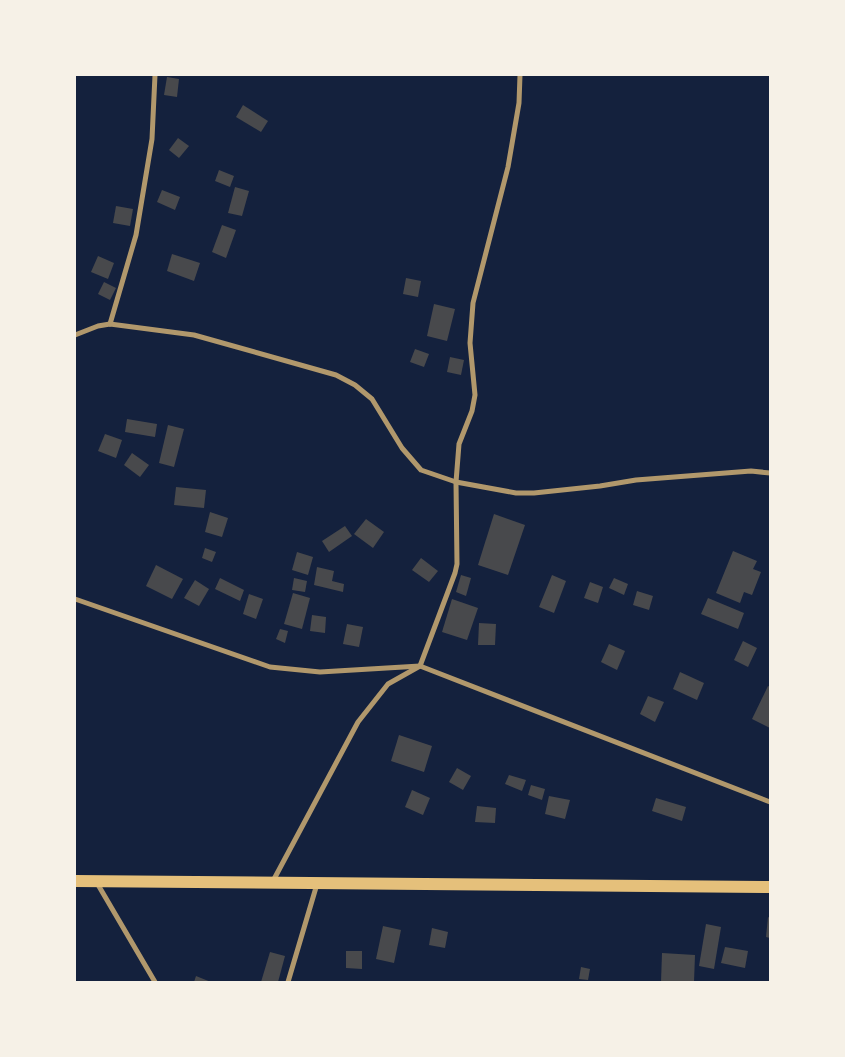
<svg xmlns="http://www.w3.org/2000/svg" width="845" height="1057" font-family="Commissioner,sans-serif">
  <style>
    .building { fill: #48494c }
    .lines { fill: none; stroke-linecap: round; stroke-linejoin: round }
    .minor { stroke: #b1986c; stroke-width: 5 }
    .primary { stroke: #e5c07b; stroke-width: 12 }
  </style>
  <rect width="100%" height="100%" fill="#14213d"/>
  <g class="building">
    <path d="M 167,77 L 179,79 L 177,97 L 164,95 Z"/>
    <path d="M 243,105 L 268,121 L 261,132 L 236,117 Z"/>
    <path d="M 178,138 L 189,146 L 179,158 L 169,150 Z"/>
    <path d="M 219,170 L 234,176 L 230,187 L 215,181 Z"/>
    <path d="M 235,187 L 249,191 L 242,216 L 228,213 Z"/>
    <path d="M 162,190 L 180,197 L 175,210 L 157,202 Z"/>
    <path d="M 116,206 L 133,209 L 130,226 L 113,223 Z"/>
    <path d="M 222,225 L 236,230 L 226,258 L 212,252 Z"/>
    <path d="M 172,254 L 200,263 L 194,281 L 167,271 Z"/>
    <path d="M 98,256 L 114,263 L 108,279 L 91,272 Z"/>
    <path d="M 406,278 L 421,281 L 418,297 L 403,294 Z"/>
    <path d="M 104,282 L 116,288 L 110,300 L 98,294 Z"/>
    <path d="M 434,304 L 455,309 L 447,341 L 427,336 Z"/>
    <path d="M 415,349 L 429,354 L 424,367 L 410,362 Z"/>
    <path d="M 450,357 L 464,360 L 461,375 L 447,372 Z"/>
    <path d="M 127,419 L 157,424 L 155,437 L 125,432 Z"/>
    <path d="M 168,425 L 184,429 L 174,467 L 159,463 Z"/>
    <path d="M 105,434 L 122,440 L 116,458 L 98,451 Z"/>
    <path d="M 132,453 L 149,465 L 140,477 L 124,465 Z"/>
    <path d="M 176,487 L 206,490 L 204,508 L 174,505 Z"/>
    <path d="M 210,512 L 228,518 L 222,537 L 205,532 Z"/>
    <path d="M 494,514 L 525,525 L 508,575 L 478,565 Z"/>
    <path d="M 366,519 L 384,532 L 373,548 L 354,534 Z"/>
    <path d="M 345,526 L 352,536 L 329,552 L 322,541 Z"/>
    <path d="M 205,548 L 216,552 L 212,562 L 202,558 Z"/>
    <path d="M 733,551 L 757,561 L 753,569 L 761,572 L 752,595 L 744,592 L 740,603 L 716,593 Z"/>
    <path d="M 297,552 L 313,557 L 308,575 L 292,570 Z"/>
    <path d="M 421,558 L 438,571 L 429,582 L 412,570 Z"/>
    <path d="M 156,565 L 183,579 L 172,599 L 146,586 Z"/>
    <path d="M 317,567 L 334,571 L 332,581 L 344,584 L 343,592 L 314,585 Z"/>
    <path d="M 461,575 L 471,578 L 466,596 L 456,592 Z"/>
    <path d="M 552,575 L 566,581 L 554,613 L 539,607 Z"/>
    <path d="M 220,578 L 244,590 L 240,601 L 215,589 Z"/>
    <path d="M 294,578 L 307,581 L 305,592 L 292,590 Z"/>
    <path d="M 614,578 L 628,584 L 624,595 L 609,588 Z"/>
    <path d="M 195,580 L 209,589 L 199,606 L 184,598 Z"/>
    <path d="M 590,582 L 603,587 L 598,603 L 584,598 Z"/>
    <path d="M 637,591 L 653,596 L 649,610 L 633,605 Z"/>
    <path d="M 293,593 L 310,598 L 302,629 L 284,624 Z"/>
    <path d="M 249,594 L 263,599 L 256,619 L 243,614 Z"/>
    <path d="M 708,598 L 744,613 L 738,629 L 701,614 Z"/>
    <path d="M 452,599 L 478,608 L 467,640 L 442,632 Z"/>
    <path d="M 312,615 L 326,617 L 325,633 L 310,631 Z"/>
    <path d="M 479,623 L 496,624 L 495,645 L 478,645 Z"/>
    <path d="M 347,624 L 363,627 L 359,647 L 343,644 Z"/>
    <path d="M 280,629 L 288,631 L 285,643 L 276,639 Z"/>
    <path d="M 743,641 L 757,648 L 748,667 L 734,660 Z"/>
    <path d="M 609,644 L 625,651 L 617,670 L 601,662 Z"/>
    <path d="M 680,672 L 704,683 L 697,700 L 673,689 Z"/>
    <path d="M 768,686 L 770,687 L 770,728 L 752,719 Z"/>
    <path d="M 648,696 L 664,702 L 655,722 L 640,714 Z"/>
    <path d="M 399,735 L 432,746 L 424,772 L 391,761 Z"/>
    <path d="M 457,768 L 471,776 L 463,790 L 449,782 Z"/>
    <path d="M 509,775 L 526,780 L 522,791 L 505,784 Z"/>
    <path d="M 531,785 L 545,789 L 542,800 L 528,795 Z"/>
    <path d="M 412,790 L 430,798 L 423,815 L 405,807 Z"/>
    <path d="M 549,796 L 570,800 L 565,819 L 545,814 Z"/>
    <path d="M 656,798 L 686,807 L 682,821 L 652,811 Z"/>
    <path d="M 477,806 L 496,808 L 495,823 L 475,822 Z"/>
    <path d="M 768,917 L 770,918 L 770,938 L 766,937 Z"/>
    <path d="M 706,924 L 721,927 L 714,969 L 699,966 Z"/>
    <path d="M 383,926 L 401,930 L 394,963 L 376,959 Z"/>
    <path d="M 432,928 L 448,932 L 445,948 L 429,945 Z"/>
    <path d="M 725,947 L 748,951 L 745,968 L 721,963 Z"/>
    <path d="M 346,951 L 362,951 L 362,969 L 346,968 Z"/>
    <path d="M 270,952 L 285,956 L 278,982 L 261,982 Z"/>
    <path d="M 662,953 L 695,955 L 694,982 L 661,982 Z"/>
    <path d="M 581,967 L 590,969 L 588,980 L 579,979 Z"/>
    <path d="M 196,976 L 211,982 L 194,982 Z"/>
  </g>
  <g class="lines">
    <g class="minor">
      <path d="M 110,324 L 136,235 L 152,139 L 155,75"/>
      <path d="M 75,335 L 98,326 L 110,324 L 194,335 L 336,375 L 355,385 L 372,399 L 402,448 L 421,470 L 456,482 L 516,493 L 534,493 L 600,486 L 636,480 L 751,471 L 770,473"/>
      <path d="M 75,599 L 270,667 L 320,672 L 420,666 L 770,802"/>
      <path d="M 273,881 L 358,722 L 388,684 L 420,666 L 455,573 L 457,564 L 456,482 L 459,444 L 472,411 L 475,395 L 470,343 L 473,303 L 508,167 L 519,103 L 520,75"/>
      <path d="M 97,883 L 155,982"/>
      <path d="M 288,982 L 317,884"/>
    </g>
    <path class="primary" d="M 75,881 L 770,887"/>
  </g>
  <rect width="845" height="1057" fill="none" stroke="#f6f1e7" stroke-width="152"/>
</svg>
